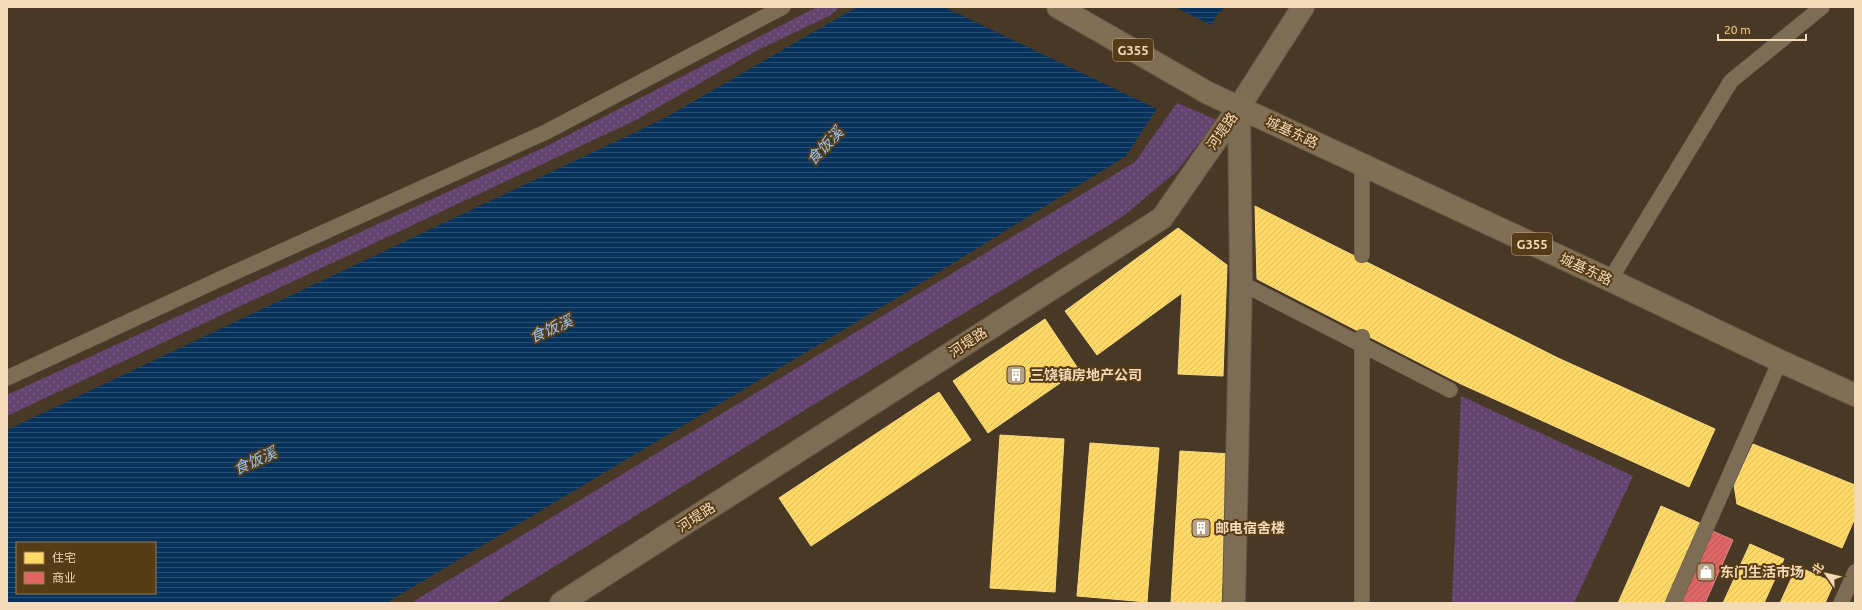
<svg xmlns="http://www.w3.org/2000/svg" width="1862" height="610" font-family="Ubuntu,'Noto Sans SC',sans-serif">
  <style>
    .green { fill: url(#green-dots) }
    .water { fill: url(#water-rules); fill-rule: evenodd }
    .pier { fill: #473925 }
    .homes { fill: url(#homes-hatch); stroke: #fcd97f }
    .shops { fill: url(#shops-hatch); stroke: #e6897f }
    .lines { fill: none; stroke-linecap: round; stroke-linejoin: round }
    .lane-casing { stroke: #645745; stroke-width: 16 }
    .street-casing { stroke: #645745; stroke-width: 24 }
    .secondary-casing { stroke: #645745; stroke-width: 24 }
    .highway-casing { stroke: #645745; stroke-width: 24 }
    .lane { stroke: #7d6d55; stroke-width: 15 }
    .street { stroke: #7d6d55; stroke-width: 22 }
    .secondary { stroke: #7d6d55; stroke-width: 22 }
    .highway { stroke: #806f54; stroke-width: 22 }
    .labels { text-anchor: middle; stroke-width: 4; stroke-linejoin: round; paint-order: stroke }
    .shield { fill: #563c16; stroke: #c5ab88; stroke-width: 1 }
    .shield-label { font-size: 13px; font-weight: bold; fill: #f5dab9 }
    .street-label { font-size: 14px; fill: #f5dab9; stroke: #563c16 }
    .poi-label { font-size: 14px; font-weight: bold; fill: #f5dab9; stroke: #563c16; text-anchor: start }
    .water-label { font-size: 15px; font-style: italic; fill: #96c3f9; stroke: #563c16 }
  </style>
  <defs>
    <pattern id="green-dots" width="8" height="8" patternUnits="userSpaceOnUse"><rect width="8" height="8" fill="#654471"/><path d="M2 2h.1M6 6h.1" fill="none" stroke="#7c5e83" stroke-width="1.8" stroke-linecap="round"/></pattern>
    <pattern id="water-rules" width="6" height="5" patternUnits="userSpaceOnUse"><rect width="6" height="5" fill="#06325c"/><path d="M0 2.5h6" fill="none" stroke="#2b4f71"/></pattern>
    <pattern id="homes-hatch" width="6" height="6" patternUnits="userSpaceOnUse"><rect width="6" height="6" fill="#ffd966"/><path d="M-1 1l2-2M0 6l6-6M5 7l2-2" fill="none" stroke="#dbbb5d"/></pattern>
    <pattern id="shops-hatch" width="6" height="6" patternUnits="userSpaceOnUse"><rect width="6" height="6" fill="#e06666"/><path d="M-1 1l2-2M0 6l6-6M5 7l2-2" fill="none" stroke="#b35b58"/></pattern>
  </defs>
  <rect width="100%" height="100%" fill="#473925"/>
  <g class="green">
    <path d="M 817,7 L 840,7 L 829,16 L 756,51 L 636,120 L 7,416 L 7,395 L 545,147 Z"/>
    <path d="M 1177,103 L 1217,120 L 1176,172 L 1122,217 L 800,413 L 496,603 L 411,603 L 1135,162 Z"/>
    <path d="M 1461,396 L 1633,476 L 1574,603 L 1452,603 Z"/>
  </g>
  <path class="water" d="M 857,7 L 1225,7 L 1218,14 L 1126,156 L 905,293 L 386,603 L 7,603 L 7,430 L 663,119 ZM 17,543 L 155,543 L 155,593 L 17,593 Z"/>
  <path class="pier" d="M 944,7 L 1175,7 L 1211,25 L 1157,109 Z"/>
  <g class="homes">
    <path d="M 1255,206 L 1558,358 L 1715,429 L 1689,487 L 1461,384 L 1257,279 Z"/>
    <path d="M 1178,228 L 1227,265 L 1223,376 L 1178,374 L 1182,293 L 1097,355 L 1065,311 Z"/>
    <path d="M 1045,319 L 1079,370 L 988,433 L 953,381 Z"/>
    <path d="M 939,392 L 971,440 L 811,546 L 779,498 Z"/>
    <path d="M 1000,435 L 1064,439 L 1055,592 L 990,588 Z"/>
    <path d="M 1090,443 L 1159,448 L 1147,602 L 1077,596 Z"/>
    <path d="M 1753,444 L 1855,485 L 1855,518 L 1842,548 L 1737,504 L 1734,485 Z"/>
    <path d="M 1180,451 L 1231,454 L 1221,603 L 1171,603 Z"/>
    <path d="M 1661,506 L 1702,524 L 1668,603 L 1618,603 Z"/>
    <path d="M 1750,544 L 1784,559 L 1764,603 L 1723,603 Z"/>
    <path d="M 1797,566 L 1834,583 L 1825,603 L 1780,603 Z"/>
  </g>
  <path class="shops" d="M 1710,530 L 1733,540 L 1705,603 L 1678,603 Z"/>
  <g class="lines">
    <defs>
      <g id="lane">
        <path d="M 1362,164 L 1362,255"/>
        <path d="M 1610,280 L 1731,81 L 1822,7"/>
        <path d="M 1241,283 L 1450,390"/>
        <path d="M 1362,337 L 1362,603"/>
        <path d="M 7,378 L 220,279 L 546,132 L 783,7"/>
        <path d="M 1673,603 L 1780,361"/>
        <path d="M 1841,603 L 1855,572"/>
      </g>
      <path id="street" d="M 1234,603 L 1241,283 L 1239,107"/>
      <path id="secondary" d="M 561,603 L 1162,218 L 1239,107 L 1303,7"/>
      <path id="highway" d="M 1058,7 L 1208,93 L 1610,280 L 1780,361 L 1855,395"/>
    </defs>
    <use href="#lane" class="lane-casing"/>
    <use href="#street" class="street-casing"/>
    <use href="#secondary" class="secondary-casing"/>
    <use href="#highway" class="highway-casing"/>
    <use href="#lane" class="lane"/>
    <use href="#street" class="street"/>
    <use href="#secondary" class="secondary"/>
    <use href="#highway" class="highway"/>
  </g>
  <defs>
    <symbol id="building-square" viewBox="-11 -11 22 22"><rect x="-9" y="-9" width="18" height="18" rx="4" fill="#b8a285" stroke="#563c16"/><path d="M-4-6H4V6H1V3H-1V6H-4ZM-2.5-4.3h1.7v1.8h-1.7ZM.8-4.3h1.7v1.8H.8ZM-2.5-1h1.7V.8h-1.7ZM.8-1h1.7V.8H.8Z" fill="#fff"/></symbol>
    <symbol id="shop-square" viewBox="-11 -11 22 22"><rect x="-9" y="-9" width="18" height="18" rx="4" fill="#b8a285" stroke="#563c16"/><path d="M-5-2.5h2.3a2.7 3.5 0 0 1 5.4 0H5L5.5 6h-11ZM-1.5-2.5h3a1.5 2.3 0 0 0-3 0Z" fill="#fff"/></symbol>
  </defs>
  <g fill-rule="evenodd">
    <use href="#building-square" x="1005" y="364" width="22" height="22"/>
    <use href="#building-square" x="1190" y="517" width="22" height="22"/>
    <use href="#shop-square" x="1695" y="561" width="22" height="22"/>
  </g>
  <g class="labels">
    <g class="shield">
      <rect x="1113" y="39" width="40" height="22" rx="3"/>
      <rect x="1512" y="233" width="40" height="22" rx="3"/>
    </g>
    <g class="shield-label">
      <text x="1133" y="55">G355</text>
      <text x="1532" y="249">G355</text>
    </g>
    <g class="street-label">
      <text transform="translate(1222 131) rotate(-55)" y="5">河堤路</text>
      <text transform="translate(1292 132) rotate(25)" y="5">城基东路</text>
      <text transform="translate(1586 269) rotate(25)" y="5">城基东路</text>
      <text transform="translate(968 342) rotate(-33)" y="5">河堤路</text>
      <text transform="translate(696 517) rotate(-33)" y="5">河堤路</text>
    </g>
    <g class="poi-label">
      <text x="1030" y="380">三饶镇房地产公司</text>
      <text x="1215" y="533">邮电宿舍楼</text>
      <text x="1720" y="577">东门生活市场</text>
    </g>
    <g class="water-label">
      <text transform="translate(825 146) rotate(-47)" y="5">食饭溪</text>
      <text transform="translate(551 329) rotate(-24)" y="5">食饭溪</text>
      <text transform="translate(255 461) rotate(-24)" y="5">食饭溪</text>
    </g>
  </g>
  <rect width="1862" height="610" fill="none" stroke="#f5dab9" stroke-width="16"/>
  <rect x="16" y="542" width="140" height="52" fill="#563c16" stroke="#967b57"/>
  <rect x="24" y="552" width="20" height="12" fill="#ffd966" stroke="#967b57"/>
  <text x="52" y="562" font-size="12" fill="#f5dab9">住宅</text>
  <rect x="24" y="572" width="20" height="12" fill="#e06666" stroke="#967b57"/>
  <text x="52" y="582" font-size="12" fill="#f5dab9">商业</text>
  <g transform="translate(1826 574) rotate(304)" stroke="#563c16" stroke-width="3" paint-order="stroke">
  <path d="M0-3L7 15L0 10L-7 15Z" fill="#f5dab9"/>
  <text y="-6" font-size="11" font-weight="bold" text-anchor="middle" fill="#f5dab9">北</text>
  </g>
  <path d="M1718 34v6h88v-6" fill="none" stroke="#f5dab9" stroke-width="2"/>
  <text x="1724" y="34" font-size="12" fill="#f5dab9" stroke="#563c16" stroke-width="3" paint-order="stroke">20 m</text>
</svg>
